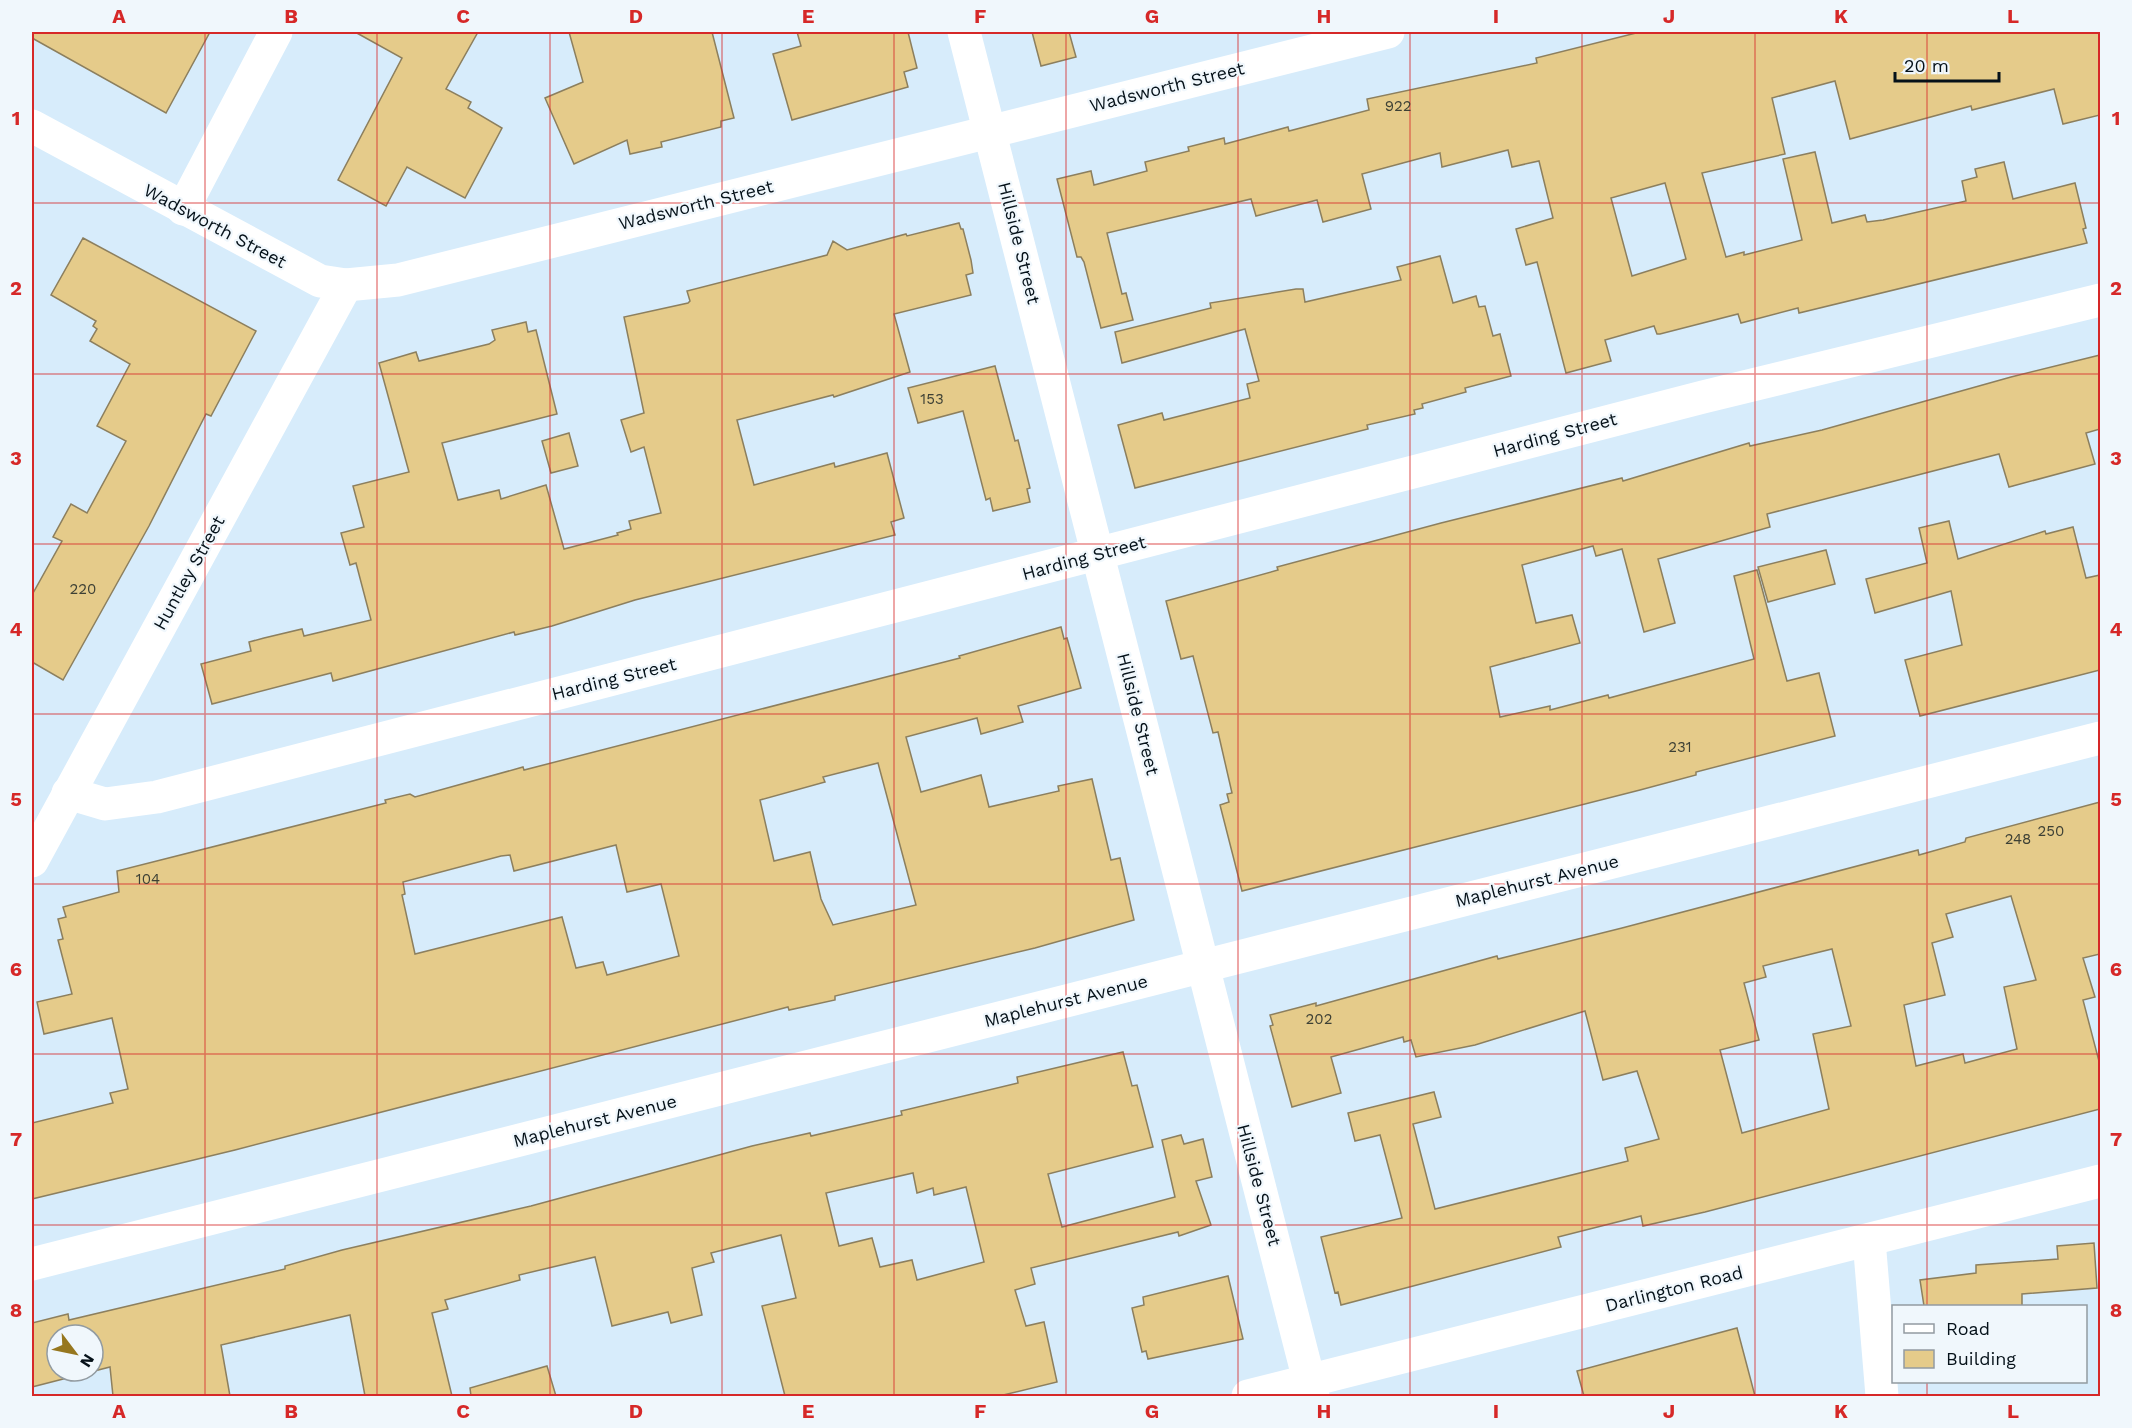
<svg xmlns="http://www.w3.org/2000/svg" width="2132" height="1428" font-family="'Work Sans',sans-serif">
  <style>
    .building { fill: #e5cb8a; stroke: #8c7f5e; stroke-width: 1.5; fill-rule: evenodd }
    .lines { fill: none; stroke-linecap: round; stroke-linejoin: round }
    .street { stroke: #fff; stroke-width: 33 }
    .grid { fill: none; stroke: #d62828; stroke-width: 1.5; stroke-opacity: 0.55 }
    .labels { text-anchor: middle; stroke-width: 4.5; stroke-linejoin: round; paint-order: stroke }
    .number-label { font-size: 15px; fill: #3d4035 }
    .street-label { font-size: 18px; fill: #051119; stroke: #f0f7fc }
    .neatline { fill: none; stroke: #d62828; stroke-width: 2 }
    .grid-label { font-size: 20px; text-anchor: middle; font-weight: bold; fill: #d62828 }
  </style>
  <rect width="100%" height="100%" fill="#d7ecfb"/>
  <g class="building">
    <path d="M 32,32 L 210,32 L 166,113 L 32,38 Z"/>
    <path d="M 355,32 L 478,32 L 446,89 L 471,102 L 468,108 L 502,128 L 465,198 L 407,167 L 386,206 L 338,180 L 402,58 Z"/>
    <path d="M 569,32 L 712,32 L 734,118 L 721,121 L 721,127 L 661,142 L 662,147 L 630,154 L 627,140 L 574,164 L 545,98 L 583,82 Z"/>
    <path d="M 797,32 L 908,32 L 917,68 L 904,72 L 908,87 L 792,120 L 773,54 L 801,46 Z"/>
    <path d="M 1032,32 L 1069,32 L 1076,57 L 1041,66 Z"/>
    <path d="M 1640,32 L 2100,32 L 2100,115 L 2063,124 L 2054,89 L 1972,110 L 1971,106 L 1850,139 L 1835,81 L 1772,98 L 1785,154 L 1702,173 L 1726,257 L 1744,252 L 1744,255 L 1802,240 L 1783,159 L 1815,152 L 1832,223 L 1865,215 L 1867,222 L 1883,220 L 1966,201 L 1962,181 L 1977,177 L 1975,169 L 2004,162 L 2013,199 L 2075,183 L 2086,228 L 2083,229 L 2087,243 L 1799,313 L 1798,308 L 1741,323 L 1738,314 L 1660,334 L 1657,334 L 1654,326 L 1605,340 L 1611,361 L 1566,373 L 1537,262 L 1526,265 L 1516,229 L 1553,218 L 1539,161 L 1512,167 L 1508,150 L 1442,167 L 1440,153 L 1362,174 L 1371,209 L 1323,222 L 1317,200 L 1256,216 L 1251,199 L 1107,233 L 1122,294 L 1126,293 L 1133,320 L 1101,328 L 1084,262 L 1081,257 L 1077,257 L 1057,179 L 1091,171 L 1094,185 L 1147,171 L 1145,162 L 1189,151 L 1188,147 L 1224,138 L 1225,144 L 1288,127 L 1289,131 L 1369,110 L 1367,99 L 1537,63 L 1536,58 ZM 1665,183 L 1686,259 L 1632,276 L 1611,198 Z"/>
    <path d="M 959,223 L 961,229 L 963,229 L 971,260 L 973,273 L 966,275 L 971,295 L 894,314 L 910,372 L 834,397 L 833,395 L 737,420 L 754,485 L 834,463 L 835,467 L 887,453 L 904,518 L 891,522 L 895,535 L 635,600 L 552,626 L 515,635 L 514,632 L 333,681 L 331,673 L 212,704 L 201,664 L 251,651 L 249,642 L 264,638 L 302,629 L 304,636 L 371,620 L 356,563 L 350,565 L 341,533 L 364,527 L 353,486 L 409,472 L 379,363 L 416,352 L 419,361 L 489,344 L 495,340 L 492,330 L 526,322 L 528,332 L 536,330 L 557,414 L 442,443 L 458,500 L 499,490 L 501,499 L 546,485 L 564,549 L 618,535 L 617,533 L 631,529 L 629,521 L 661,513 L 644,447 L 631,452 L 621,420 L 644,413 L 624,317 L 688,303 L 690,301 L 687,291 L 827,255 L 833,241 L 847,250 L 906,234 L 907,236 Z"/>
    <path d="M 83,238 L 256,331 L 211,416 L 206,414 L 149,526 L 63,680 L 32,662 L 32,595 L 62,541 L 53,537 L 71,504 L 87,513 L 126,441 L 97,426 L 130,364 L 90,341 L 97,329 L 93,326 L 96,321 L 51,295 Z"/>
    <path d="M 1440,256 L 1453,303 L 1476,296 L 1479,307 L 1485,306 L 1493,336 L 1500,334 L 1511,376 L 1465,388 L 1466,392 L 1422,404 L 1423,408 L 1414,410 L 1415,414 L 1367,425 L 1368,429 L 1135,488 L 1118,425 L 1162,413 L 1164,420 L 1250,398 L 1247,384 L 1259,381 L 1245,329 L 1122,363 L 1115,332 L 1211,308 L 1210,303 L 1296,289 L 1303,289 L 1305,302 L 1401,280 L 1397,267 Z"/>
    <path d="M 2100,355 L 2100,429 L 2086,433 L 2095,464 L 2009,487 L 1999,454 L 1767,514 L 1770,527 L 1658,559 L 1675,623 L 1644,632 L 1622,549 L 1596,556 L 1593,546 L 1522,565 L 1536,623 L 1572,615 L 1580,643 L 1490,667 L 1500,717 L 1550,706 L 1550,710 L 1608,695 L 1609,698 L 1754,659 L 1734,576 L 1757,570 L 1787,681 L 1819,673 L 1835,736 L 1696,772 L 1696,775 L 1640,790 L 1242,891 L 1220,805 L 1229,802 L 1227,794 L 1232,793 L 1218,732 L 1213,733 L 1193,656 L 1181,659 L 1166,601 L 1278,570 L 1277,567 L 1441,523 L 1622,478 L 1623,481 L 1749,443 L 1750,446 L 1822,430 L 2011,377 Z"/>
    <path d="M 995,366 L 1015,441 L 1018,440 L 1030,488 L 1027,489 L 1030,502 L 993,511 L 990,498 L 986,500 L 963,411 L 918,423 L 908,388 Z"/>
    <path d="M 569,433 L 578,466 L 551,473 L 542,441 Z"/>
    <path d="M 1949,521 L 1958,559 L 2045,531 L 2046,534 L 2073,527 L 2086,578 L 2100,575 L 2100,670 L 1920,716 L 1905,660 L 1962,645 L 1951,591 L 1875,613 L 1866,579 L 1927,563 L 1919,528 Z"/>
    <path d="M 1826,550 L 1835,584 L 1768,602 L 1758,567 Z"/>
    <path d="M 1061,627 L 1064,639 L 1067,638 L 1081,688 L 1018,706 L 1023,722 L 981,734 L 977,718 L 906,737 L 921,792 L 981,775 L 989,807 L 1059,791 L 1058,786 L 1092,779 L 1111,860 L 1120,858 L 1134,920 L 1035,948 L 835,996 L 835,1000 L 789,1010 L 788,1007 L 235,1150 L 32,1199 L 32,1123 L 113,1103 L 110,1093 L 128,1089 L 112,1018 L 44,1034 L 37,1002 L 72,994 L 58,940 L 63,939 L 58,919 L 66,917 L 63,907 L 119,892 L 117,871 L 386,803 L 385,800 L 410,794 L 415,797 L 523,767 L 524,770 L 960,658 L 959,656 ZM 878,763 L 916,905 L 833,925 L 821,899 L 810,852 L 774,861 L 760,800 L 825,782 L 823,777 ZM 616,845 L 627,892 L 661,884 L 679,956 L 607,975 L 603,962 L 576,968 L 562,917 L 415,954 L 402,895 L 405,894 L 403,882 L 501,856 L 510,855 L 514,871 Z"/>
    <path d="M 2100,802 L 2100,954 L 2083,958 L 2095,997 L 2083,1000 L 2100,1065 L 2100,1109 L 1705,1212 L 1643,1226 L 1641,1216 L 1558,1237 L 1561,1247 L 1341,1305 L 1338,1292 L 1335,1293 L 1321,1237 L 1402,1218 L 1380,1135 L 1355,1141 L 1348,1113 L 1434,1092 L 1441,1117 L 1413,1124 L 1435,1209 L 1628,1161 L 1625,1148 L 1659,1139 L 1637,1071 L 1603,1080 L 1585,1011 L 1475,1045 L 1416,1057 L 1411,1040 L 1404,1042 L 1403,1037 L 1331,1057 L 1341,1093 L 1292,1107 L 1270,1026 L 1273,1025 L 1270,1015 L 1316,1003 L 1316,1006 L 1497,956 L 1498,959 L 1622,928 L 1918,850 L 1919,855 L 1965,842 L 1966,838 ZM 2011,896 L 2036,980 L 2004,987 L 2017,1049 L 1965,1063 L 1963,1054 L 1916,1066 L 1904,1005 L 1945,995 L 1932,943 L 1953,937 L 1946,914 ZM 1832,949 L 1851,1026 L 1813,1034 L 1829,1109 L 1742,1133 L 1720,1050 L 1759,1040 L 1744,983 L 1766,977 L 1763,966 Z"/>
    <path d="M 1123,1052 L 1132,1086 L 1137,1085 L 1153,1147 L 1048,1174 L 1062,1227 L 1175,1197 L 1162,1140 L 1181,1135 L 1184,1144 L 1203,1139 L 1212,1177 L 1196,1181 L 1211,1225 L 1179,1236 L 1178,1232 L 1031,1268 L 1035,1284 L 1015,1290 L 1026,1326 L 1044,1322 L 1057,1382 L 999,1396 L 785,1396 L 762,1306 L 796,1298 L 781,1235 L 711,1253 L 714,1262 L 692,1268 L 702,1315 L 671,1323 L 668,1312 L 612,1326 L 595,1257 L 519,1275 L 520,1280 L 445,1300 L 448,1309 L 432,1313 L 452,1396 L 365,1396 L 350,1315 L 221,1345 L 230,1396 L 113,1396 L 110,1367 L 32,1387 L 32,1323 L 68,1314 L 69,1320 L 285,1269 L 285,1266 L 342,1250 L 531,1206 L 752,1146 L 810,1133 L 811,1136 L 902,1115 L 901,1111 L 1018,1083 L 1017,1077 ZM 913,1173 L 917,1193 L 933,1188 L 934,1195 L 966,1187 L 984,1262 L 917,1280 L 912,1260 L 880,1267 L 872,1238 L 839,1246 L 826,1193 ZM 57,1335 L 93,1335 L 93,1371 L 57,1371 Z"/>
    <path d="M 2094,1243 L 2097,1288 L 2022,1294 L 2022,1306 L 1924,1306 L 1920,1280 L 1976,1273 L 1976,1265 L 2058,1259 L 2057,1246 Z"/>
    <path d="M 1228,1276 L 1243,1339 L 1148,1359 L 1146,1351 L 1142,1352 L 1132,1308 L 1144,1305 L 1143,1297 Z"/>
    <path d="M 1737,1328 L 1755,1396 L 1584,1396 L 1577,1371 Z"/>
    <path d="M 547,1366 L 556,1396 L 471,1396 L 470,1388 Z"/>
  </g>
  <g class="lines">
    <g class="street">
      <path d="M 964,32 L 1313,1396"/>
      <path d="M 32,126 L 320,281 L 346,285 L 398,280 L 1388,32"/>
      <path d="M 183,209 L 276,32"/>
      <path d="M 68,793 L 105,804 L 157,797 L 1703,397 L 2100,300"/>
      <path d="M 32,861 L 346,285"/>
      <path d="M 1869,1240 L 1882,1396"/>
      <path d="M 32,1264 L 2100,738"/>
      <path d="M 1248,1396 L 2100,1181"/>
    </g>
  </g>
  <path class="grid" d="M 205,32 L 205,1396M 377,32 L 377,1396M 550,32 L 550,1396M 722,32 L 722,1396M 894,32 L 894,1396M 1066,32 L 1066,1396M 1238,32 L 1238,1396M 1410,32 L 1410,1396M 1582,32 L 1582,1396M 1755,32 L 1755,1396M 1927,32 L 1927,1306M 32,203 L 2100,203M 32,374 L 2100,374M 32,544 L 2100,544M 32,714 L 2100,714M 32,884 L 2100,884M 32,1054 L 2100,1054M 32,1225 L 2100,1225M 1927,1382 L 1927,1396"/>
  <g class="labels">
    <g class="number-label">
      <text x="1398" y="111">922</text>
      <text x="932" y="404">153</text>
      <text x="83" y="594">220</text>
      <text x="1680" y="752">231</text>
      <text x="2051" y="836">250</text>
      <text x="2018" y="844">248</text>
      <text x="148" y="884">104</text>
      <text x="1319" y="1024">202</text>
    </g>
    <g class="street-label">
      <text transform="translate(1167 87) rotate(-14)" y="6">Wadsworth Street</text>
      <text transform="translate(696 205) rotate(-14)" y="6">Wadsworth Street</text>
      <text transform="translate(215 226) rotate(28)" y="6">Wadsworth Street</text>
      <text transform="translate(1019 243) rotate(76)" y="6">Hillside Street</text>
      <text transform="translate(1555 435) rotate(-15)" y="6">Harding Street</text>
      <text transform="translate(1084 558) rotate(-15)" y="6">Harding Street</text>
      <text transform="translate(189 573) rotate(-61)" y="6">Huntley Street</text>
      <text transform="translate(614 679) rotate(-14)" y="6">Harding Street</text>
      <text transform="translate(1138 714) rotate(76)" y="6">Hillside Street</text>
      <text transform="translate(1537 881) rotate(-14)" y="6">Maplehurst Avenue</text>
      <text transform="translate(1066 1001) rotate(-14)" y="6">Maplehurst Avenue</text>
      <text transform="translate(595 1121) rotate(-14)" y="6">Maplehurst Avenue</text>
      <text transform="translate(1259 1185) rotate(75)" y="6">Hillside Street</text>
      <text transform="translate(1674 1289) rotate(-14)" y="6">Darlington Road</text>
    </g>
  </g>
  <rect width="2132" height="1428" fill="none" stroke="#f0f7fc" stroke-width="66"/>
  <rect x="1892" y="1305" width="195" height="78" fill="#f0f7fc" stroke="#929ba1" stroke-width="1.5"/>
  <rect x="1904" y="1324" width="30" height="9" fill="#ffffff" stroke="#929ba1" stroke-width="1.5"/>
  <text x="1946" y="1335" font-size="18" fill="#051119">Road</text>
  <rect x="1904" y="1350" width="30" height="18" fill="#e5cb8a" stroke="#929ba1" stroke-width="1.5"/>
  <text x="1946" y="1365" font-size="18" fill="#051119">Building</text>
  <g transform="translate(75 1353) rotate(122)"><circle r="28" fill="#f0f7fc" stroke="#929ba1" stroke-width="1.5"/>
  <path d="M0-4.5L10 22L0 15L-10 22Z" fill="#96771f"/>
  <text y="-9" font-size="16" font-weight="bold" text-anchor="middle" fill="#051119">N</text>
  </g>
  <path d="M1895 72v9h104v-9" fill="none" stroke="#051119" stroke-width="3"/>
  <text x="1904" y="72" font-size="18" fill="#051119" stroke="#f0f7fc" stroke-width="4.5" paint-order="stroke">20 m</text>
  <rect x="33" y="33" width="2066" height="1362" class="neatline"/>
  <g class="grid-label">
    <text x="119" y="23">A</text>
    <text x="291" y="23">B</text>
    <text x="463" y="23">C</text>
    <text x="636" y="23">D</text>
    <text x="808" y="23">E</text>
    <text x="980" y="23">F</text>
    <text x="1152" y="23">G</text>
    <text x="1324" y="23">H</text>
    <text x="1496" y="23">I</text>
    <text x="1669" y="23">J</text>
    <text x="1841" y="23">K</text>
    <text x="2013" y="23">L</text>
    <text x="16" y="125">1</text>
    <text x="2116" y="125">1</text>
    <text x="16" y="295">2</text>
    <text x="2116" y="295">2</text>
    <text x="16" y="465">3</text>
    <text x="2116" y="465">3</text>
    <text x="16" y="636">4</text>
    <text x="2116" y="636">4</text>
    <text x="16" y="806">5</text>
    <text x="2116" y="806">5</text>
    <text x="16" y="976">6</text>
    <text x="2116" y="976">6</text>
    <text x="16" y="1146">7</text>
    <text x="2116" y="1146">7</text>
    <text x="16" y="1317">8</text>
    <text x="2116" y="1317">8</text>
    <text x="119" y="1418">A</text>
    <text x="291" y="1418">B</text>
    <text x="463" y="1418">C</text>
    <text x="636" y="1418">D</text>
    <text x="808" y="1418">E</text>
    <text x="980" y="1418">F</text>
    <text x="1152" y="1418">G</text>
    <text x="1324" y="1418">H</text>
    <text x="1496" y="1418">I</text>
    <text x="1669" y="1418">J</text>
    <text x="1841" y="1418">K</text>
    <text x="2013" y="1418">L</text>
  </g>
</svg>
